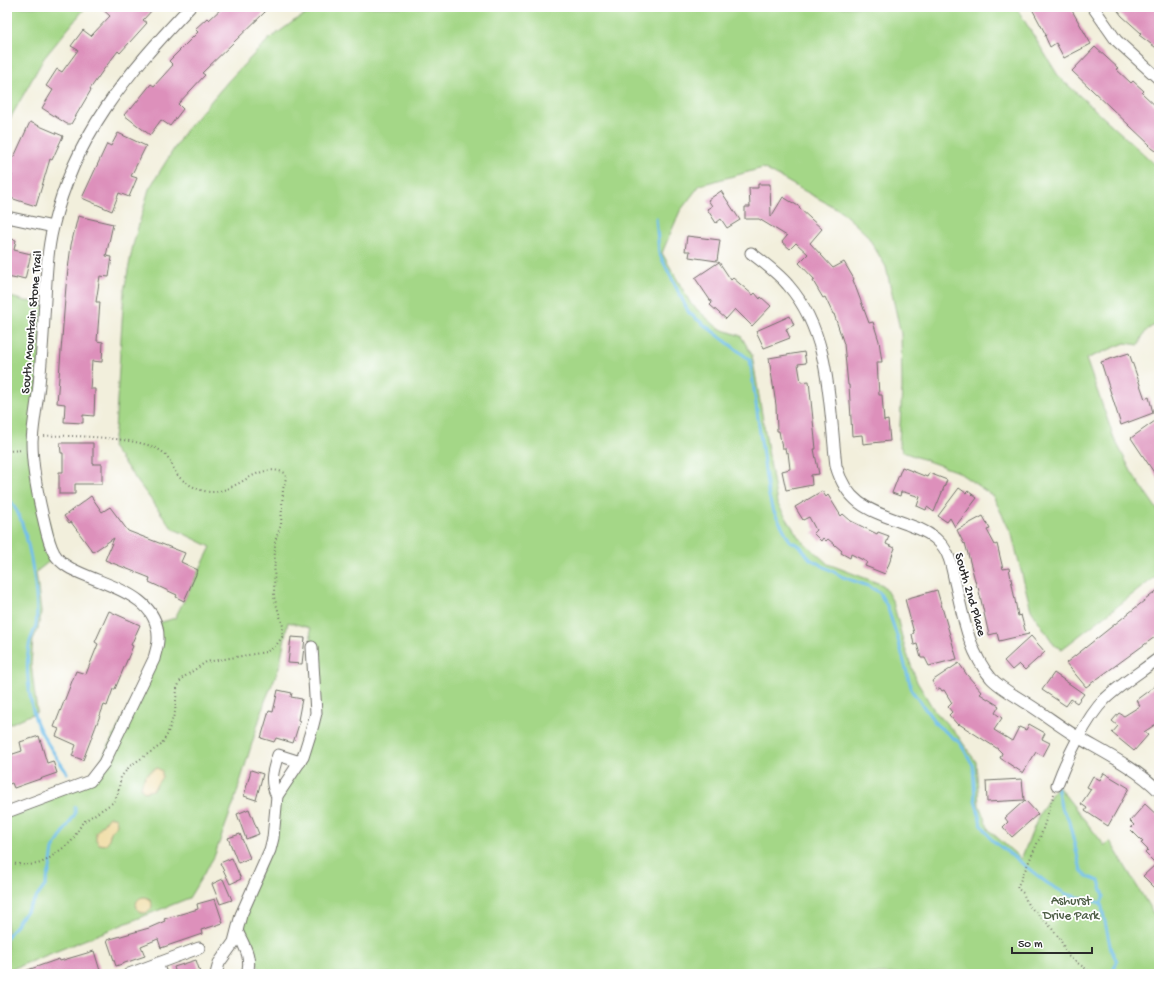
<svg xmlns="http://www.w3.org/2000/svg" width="1166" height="981" font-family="'Gochi Hand',sans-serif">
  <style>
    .green { fill: #a4d787; stroke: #688159 }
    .sand { fill: #eeda9e; stroke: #8c8264 }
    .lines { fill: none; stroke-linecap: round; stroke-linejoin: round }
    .stream { stroke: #72c0ec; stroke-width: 3 }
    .building { fill: #dd90bb }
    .minor-casing { stroke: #717069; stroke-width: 13 }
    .path { stroke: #717069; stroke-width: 2; stroke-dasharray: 1 3; stroke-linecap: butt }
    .minor { stroke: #fff; stroke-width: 11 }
    .labels { text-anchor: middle; stroke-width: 3.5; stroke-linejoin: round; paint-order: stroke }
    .street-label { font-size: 13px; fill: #2b2b2b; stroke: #fff }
    .park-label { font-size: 13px; fill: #4f5f47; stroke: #fff }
  </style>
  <rect width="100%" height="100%" fill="#fff"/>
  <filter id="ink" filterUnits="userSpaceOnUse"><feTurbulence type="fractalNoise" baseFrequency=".025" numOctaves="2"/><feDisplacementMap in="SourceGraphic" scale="8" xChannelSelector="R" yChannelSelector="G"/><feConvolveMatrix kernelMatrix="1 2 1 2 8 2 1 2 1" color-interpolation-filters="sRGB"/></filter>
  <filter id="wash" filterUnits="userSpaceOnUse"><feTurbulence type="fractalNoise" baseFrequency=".012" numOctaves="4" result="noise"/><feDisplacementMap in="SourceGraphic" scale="16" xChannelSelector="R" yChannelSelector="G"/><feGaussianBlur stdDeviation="0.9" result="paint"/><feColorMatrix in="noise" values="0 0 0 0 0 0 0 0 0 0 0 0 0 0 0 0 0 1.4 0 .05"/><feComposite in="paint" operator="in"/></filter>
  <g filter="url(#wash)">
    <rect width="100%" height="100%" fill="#f2efdc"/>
    <g class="green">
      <path d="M 7,7 L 86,7 L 44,58 L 7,124 Z"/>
      <path d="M 319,7 L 1016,7 L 1059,77 L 1159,168 L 1159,324 C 1148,326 1142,335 1139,345 L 1125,343 L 1086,359 L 1114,438 L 1132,473 L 1159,512 L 1159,574 L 1062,649 L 1055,646 L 1031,610 L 1012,535 L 993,496 L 958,472 L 903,452 L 899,444 L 902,388 L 901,334 L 886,267 L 867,235 L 841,211 L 763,168 L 700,185 L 680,211 L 662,253 L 691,304 L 718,328 L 741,336 L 752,355 L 777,503 L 799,538 L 828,564 L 883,585 L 893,602 L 905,648 L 917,682 L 934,710 L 958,736 L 976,762 L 979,805 L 989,830 L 1021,859 L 1040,813 L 1057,785 L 1105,846 L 1110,841 L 1159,923 L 1159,974 L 262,974 L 244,935 L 241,915 L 270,850 L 277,796 L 313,725 L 312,647 L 310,628 L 288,622 L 279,668 L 265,701 L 233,805 L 214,857 L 189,898 L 7,971 L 7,812 L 90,781 L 154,659 L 156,624 L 175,618 L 211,547 L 172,528 L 112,447 L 115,431 L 124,291 L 133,245 L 149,189 L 185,131 L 230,79 L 268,40 L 294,21 Z"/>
      <path d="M 7,296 L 25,301 L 45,303 L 32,442 L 56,556 L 36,572 L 41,612 L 38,628 L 33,640 L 31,664 L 37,712 L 7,725 Z"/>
    </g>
    <g class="sand">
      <path d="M 157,768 L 162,771 L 162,777 L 153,790 L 144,792 L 141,788 C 142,778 148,771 157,768 Z"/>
      <path d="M 109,817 L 114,817 L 116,818 L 117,824 C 115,828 113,829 111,832 C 108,840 109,847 99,844 L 96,840 L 96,832 Z"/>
      <circle cx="144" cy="905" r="8"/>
    </g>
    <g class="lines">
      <g class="stream">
        <path d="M 656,218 L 659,253 L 689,313 L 750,360 L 768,492 L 772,508 L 790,541 L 800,546 L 810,559 L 843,577 L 868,586 L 879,592 L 887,606 L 897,636 L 912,691 L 937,725 L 960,743 L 973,765 L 975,799 L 981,824 L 992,840 L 1047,883 L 1066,894 L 1101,903"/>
        <path d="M 7,497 C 28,516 40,598 36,625 C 34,632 30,639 29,646 C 25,666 29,698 35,718 C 39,733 58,759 67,773"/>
        <path d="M 1057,786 L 1061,807 L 1068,818 L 1081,870 L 1088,877 L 1099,881 L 1104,896 L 1101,903 L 1111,950 L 1117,961 L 1112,974"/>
        <path d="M 7,937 L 45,886 L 50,869 L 53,849 L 75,814 L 75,807"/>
      </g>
    </g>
    <g id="blocks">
      <g class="building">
        <path d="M 100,7 L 155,7 L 143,20 L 147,23 L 120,53 L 118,51 L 104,69 L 90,89 L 91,90 L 71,124 L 67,124 L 42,108 L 53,90 L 46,86 L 57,69 L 62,72 L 78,50 L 71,46 L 83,30 L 91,36 L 110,16 Z"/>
        <path d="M 223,7 L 260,7 L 265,12 L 202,73 L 205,75 L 178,104 L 183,109 L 170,126 L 161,120 L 150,135 L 124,115 L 130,108 L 131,109 L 151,84 L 154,86 L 173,65 L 169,61 L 198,32 L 195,29 L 207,18 L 209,20 Z"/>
        <path d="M 1031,7 L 1070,7 L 1091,44 L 1064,58 L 1056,43 L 1050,47 L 1045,36 L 1046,35 Z"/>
        <path d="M 1115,7 L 1159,7 L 1159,50 L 1139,35 L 1141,33 L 1122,16 Z"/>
        <path d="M 1095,47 L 1118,68 L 1116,69 L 1131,83 L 1133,81 L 1144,91 L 1142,93 L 1159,109 L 1159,153 L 1149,146 L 1150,145 L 1072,71 Z"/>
        <path d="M 30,122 L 63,136 L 52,160 L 50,159 L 36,206 L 7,197 L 12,175 L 7,174 L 10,156 L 14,157 Z"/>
        <path d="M 118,133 L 146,146 L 131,176 L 137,178 L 129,197 L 119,193 L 112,211 L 82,198 L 107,144 L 111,146 Z"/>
        <path d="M 758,184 L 770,184 L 771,217 L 783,197 L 800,207 L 799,208 L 822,229 L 810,243 L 833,268 L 844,262 L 854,279 L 853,280 L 869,323 L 873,322 L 879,341 L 882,362 L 877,362 L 879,395 L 882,395 L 884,421 L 888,420 L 890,441 L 863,444 L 862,435 L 852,436 L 849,385 L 848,385 L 844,344 L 834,314 L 833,314 L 825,297 L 823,298 L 813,281 L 815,280 L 799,263 L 808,254 L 796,243 L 790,249 L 782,242 L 787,236 L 759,219 L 745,219 L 745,207 L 750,207 L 749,188 L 758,188 Z"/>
        <path d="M 721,191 L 740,220 L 727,228 L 721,219 L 716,223 L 707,209 L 712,206 L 708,200 Z"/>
        <path d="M 78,216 L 113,224 L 106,256 L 112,257 L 109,277 L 100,276 L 96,302 L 100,302 L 97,341 L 103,342 L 102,362 L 92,361 L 90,389 L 95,389 L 94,416 L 83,415 L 83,423 L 64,422 L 65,404 L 57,403 L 66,286 L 71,245 Z"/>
        <path d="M 687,236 L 720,240 L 717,261 L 689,257 L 690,251 L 685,251 Z"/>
        <path d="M 7,238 L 16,240 L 14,250 L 31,254 L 25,279 L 17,277 L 17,279 L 7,277 Z"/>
        <path d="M 719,262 L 731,280 L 733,278 L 753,295 L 755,293 L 760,299 L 761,297 L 771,306 L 752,326 L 735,309 L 726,319 L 710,305 L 712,303 L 695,278 Z"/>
        <path d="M 790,316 L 794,325 L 786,329 L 790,338 L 764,348 L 756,331 Z"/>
        <path d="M 804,352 L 806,363 L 798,364 L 801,382 L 809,381 L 816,449 L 814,449 L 819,474 L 811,475 L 812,485 L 786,490 L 782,471 L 790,469 L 788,452 L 786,453 L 785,448 L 782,448 L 779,431 L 777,431 L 776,405 L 769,358 Z"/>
        <path d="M 1129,353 L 1145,399 L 1149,397 L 1153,413 L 1121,425 L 1101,362 Z"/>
        <path d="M 1155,421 L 1159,427 L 1159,480 L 1131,438 Z"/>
        <path d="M 60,443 L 93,443 L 93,464 L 102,464 L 102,484 L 75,484 L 75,494 L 59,494 L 59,472 L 63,472 L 63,453 L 61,453 Z"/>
        <path d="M 902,467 L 927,477 L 929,473 L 947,480 L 934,512 L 927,507 L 926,510 L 917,506 L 920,497 L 904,492 L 901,492 L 900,496 L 892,493 Z"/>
        <path d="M 959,488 L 966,493 L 968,491 L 977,498 L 955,527 L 950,518 L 947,522 L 938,516 Z"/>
        <path d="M 822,491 L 826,497 L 828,495 L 841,516 L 843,514 L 851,521 L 877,534 L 878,532 L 889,536 L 886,544 L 895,548 L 885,574 L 865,566 L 867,562 L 851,554 L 850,558 L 841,553 L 842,551 L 828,539 L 826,541 L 823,538 L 821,541 L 813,533 L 816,530 L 809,517 L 803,520 L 795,507 Z"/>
        <path d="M 91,496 L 102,512 L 110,507 L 128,531 L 185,553 L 181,562 L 198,570 L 184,601 L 176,597 L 177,595 L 149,582 L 150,578 L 105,560 L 114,538 L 93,552 L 71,522 L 69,523 L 64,516 Z"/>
        <path d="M 983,516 L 990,529 L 987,530 L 995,545 L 997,544 L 1003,569 L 1009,568 L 1018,616 L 1021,615 L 1025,630 L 1029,634 L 999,641 L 997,633 L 989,635 L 978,587 L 977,588 L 965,543 L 964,544 L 957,530 Z"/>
        <path d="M 1159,589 L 1159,634 L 1086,687 L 1066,663 Z"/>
        <path d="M 937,590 L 957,659 L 929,666 L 925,658 L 921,658 L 917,644 L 914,645 L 912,634 L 914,633 L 905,599 Z"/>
        <path d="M 109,611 L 140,625 L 131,645 L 133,646 L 115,689 L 113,689 L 107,706 L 104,705 L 83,760 L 72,756 L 76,745 L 56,736 L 59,729 L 54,727 L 76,671 L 86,674 L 98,644 L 95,642 Z"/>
        <path d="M 1031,636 L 1045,652 L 1025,670 L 1019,664 L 1012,670 L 1004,661 Z"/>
        <path d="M 291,637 L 305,638 L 302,664 L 288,663 Z"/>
        <path d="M 959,663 L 967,675 L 982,692 L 980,694 L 999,706 L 995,713 L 1002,718 L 994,730 L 1012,741 L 1019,727 L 1026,730 L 1029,724 L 1045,733 L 1042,739 L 1050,743 L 1043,756 L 1036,752 L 1023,773 L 1000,758 L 1002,753 L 998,749 L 959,724 L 958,725 L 949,715 L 952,712 L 948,707 L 952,703 L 944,690 L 942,691 L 940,688 L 937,690 L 932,681 Z"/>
        <path d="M 1054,673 L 1084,694 L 1077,703 L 1071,699 L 1066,706 L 1042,690 Z"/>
        <path d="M 1159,683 L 1159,722 L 1144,732 L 1148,735 L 1134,751 L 1112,733 L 1118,726 L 1112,721 L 1119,713 L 1124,716 L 1140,706 L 1136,700 Z"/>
        <path d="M 278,690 L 292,693 L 291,697 L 302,699 L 298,720 L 300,721 L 293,743 L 276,738 L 274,742 L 261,738 L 269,711 L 273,712 Z"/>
        <path d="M 39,736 L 47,763 L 53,761 L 57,773 L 14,788 L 12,783 L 7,785 L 7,756 L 22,751 L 20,742 Z"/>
        <path d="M 251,770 L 263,774 L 256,800 L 244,796 Z"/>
        <path d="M 1104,773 L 1129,788 L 1108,826 L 1085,811 L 1087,808 L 1081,804 L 1091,789 L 1087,787 L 1093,776 L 1100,780 Z"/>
        <path d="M 1022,779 L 1024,800 L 987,802 L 986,781 Z"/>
        <path d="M 1025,800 L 1038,814 L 1012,837 L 1003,827 L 1008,822 L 1005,818 Z"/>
        <path d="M 1145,804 L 1159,817 L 1159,892 L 1143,876 L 1156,864 L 1145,853 L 1148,850 L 1141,843 L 1143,842 L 1130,829 L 1134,825 L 1130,821 Z"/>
        <path d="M 249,809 L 259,834 L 246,839 L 237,814 Z"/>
        <path d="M 240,834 L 250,858 L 238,863 L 228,838 Z"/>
        <path d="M 232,858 L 241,879 L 230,884 L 220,863 Z"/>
        <path d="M 223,879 L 232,900 L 220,904 L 212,884 Z"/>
        <path d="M 215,899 L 223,923 L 201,930 L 202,934 L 161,948 L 158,939 L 141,946 L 145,956 L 116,966 L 107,940 L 149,928 L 165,921 L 164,919 L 198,909 L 197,904 Z"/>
        <path d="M 94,951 L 101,974 L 23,974 L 22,972 L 59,959 L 60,961 Z"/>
        <path d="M 196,960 L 200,972 L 176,974 L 174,967 Z"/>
      </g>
    </g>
  </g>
  <g filter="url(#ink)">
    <use href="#blocks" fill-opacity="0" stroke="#717069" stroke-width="1"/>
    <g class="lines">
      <defs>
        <g id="minor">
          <path d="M 1093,7 L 1116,40 L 1159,79"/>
          <path d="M 7,217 L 53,227"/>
          <path d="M 751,253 C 764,263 778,273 788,285 C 831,334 829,404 836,466 C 848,507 873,511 909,525 C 921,529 932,534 940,543 C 950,553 952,569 955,582 C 963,615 968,651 991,678 C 1000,688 1016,696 1028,704 C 1046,715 1063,729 1081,739 C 1107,754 1137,769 1159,791"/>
          <path d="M 1057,785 C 1066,760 1086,718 1105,699 C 1121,684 1142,671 1159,658"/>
          <path d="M 277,796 C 269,782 273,770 278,755 L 300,762"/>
          <path d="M 7,812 L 90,781 L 104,763 L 154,659 C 155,653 158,646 158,640 C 160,599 115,588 85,575 C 73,570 61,565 54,553 C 48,542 46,529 43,517 C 37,492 32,468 32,442 C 33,423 37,404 39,385 C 41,363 43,340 44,317 C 46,287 46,256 53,227 C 75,134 127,74 190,7"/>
          <path d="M 238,933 C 245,947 252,958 247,974"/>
          <path d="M 157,964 L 161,974"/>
          <path d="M 129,974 L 199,948"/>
          <path d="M 216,974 L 219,963 L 234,942 L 241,915 L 270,850 L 273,838 L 277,796 L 303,757 L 313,725 L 316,713 L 312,647"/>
        </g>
      </defs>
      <use href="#minor" class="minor-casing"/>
      <g class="path">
        <path d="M 7,451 L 22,450"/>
        <path d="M 1054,794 L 1041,835 L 1017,888 L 1023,893 L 1028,905 L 1049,925 L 1060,939 L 1068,956 L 1093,974"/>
        <path d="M 7,863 L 28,865 L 38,864 L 47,860 L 71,842 L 83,822 L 114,802 L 118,793 L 121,777 L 130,766 L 161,745 L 167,735 L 175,712 L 177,689 L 181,679 L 206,662 L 266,652 L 275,647 L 282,637 L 283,626 L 274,597 L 275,541 L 281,525 L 283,489 L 286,478 L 285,473 C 257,461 238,493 210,492 C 199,491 186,484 178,476 C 172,468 171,457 161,451 C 142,437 68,435 43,436"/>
      </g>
      <use href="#minor" class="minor"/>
    </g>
  </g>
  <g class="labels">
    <g class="street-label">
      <text transform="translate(30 322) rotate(-85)" y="5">South Mountain Stone Trail</text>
      <text transform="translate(972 594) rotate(74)" y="5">South 2nd Place</text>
    </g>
    <g class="park-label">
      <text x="1071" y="904">Ashurst<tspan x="1071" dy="15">Drive Park</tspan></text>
    </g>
  </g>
  <rect width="1166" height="981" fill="none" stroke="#fff" stroke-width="24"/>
  <path d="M1012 947v6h80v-6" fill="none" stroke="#2b2b2b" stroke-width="2"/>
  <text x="1018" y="947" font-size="12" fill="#2b2b2b" stroke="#ffffff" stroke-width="3" paint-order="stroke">50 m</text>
</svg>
